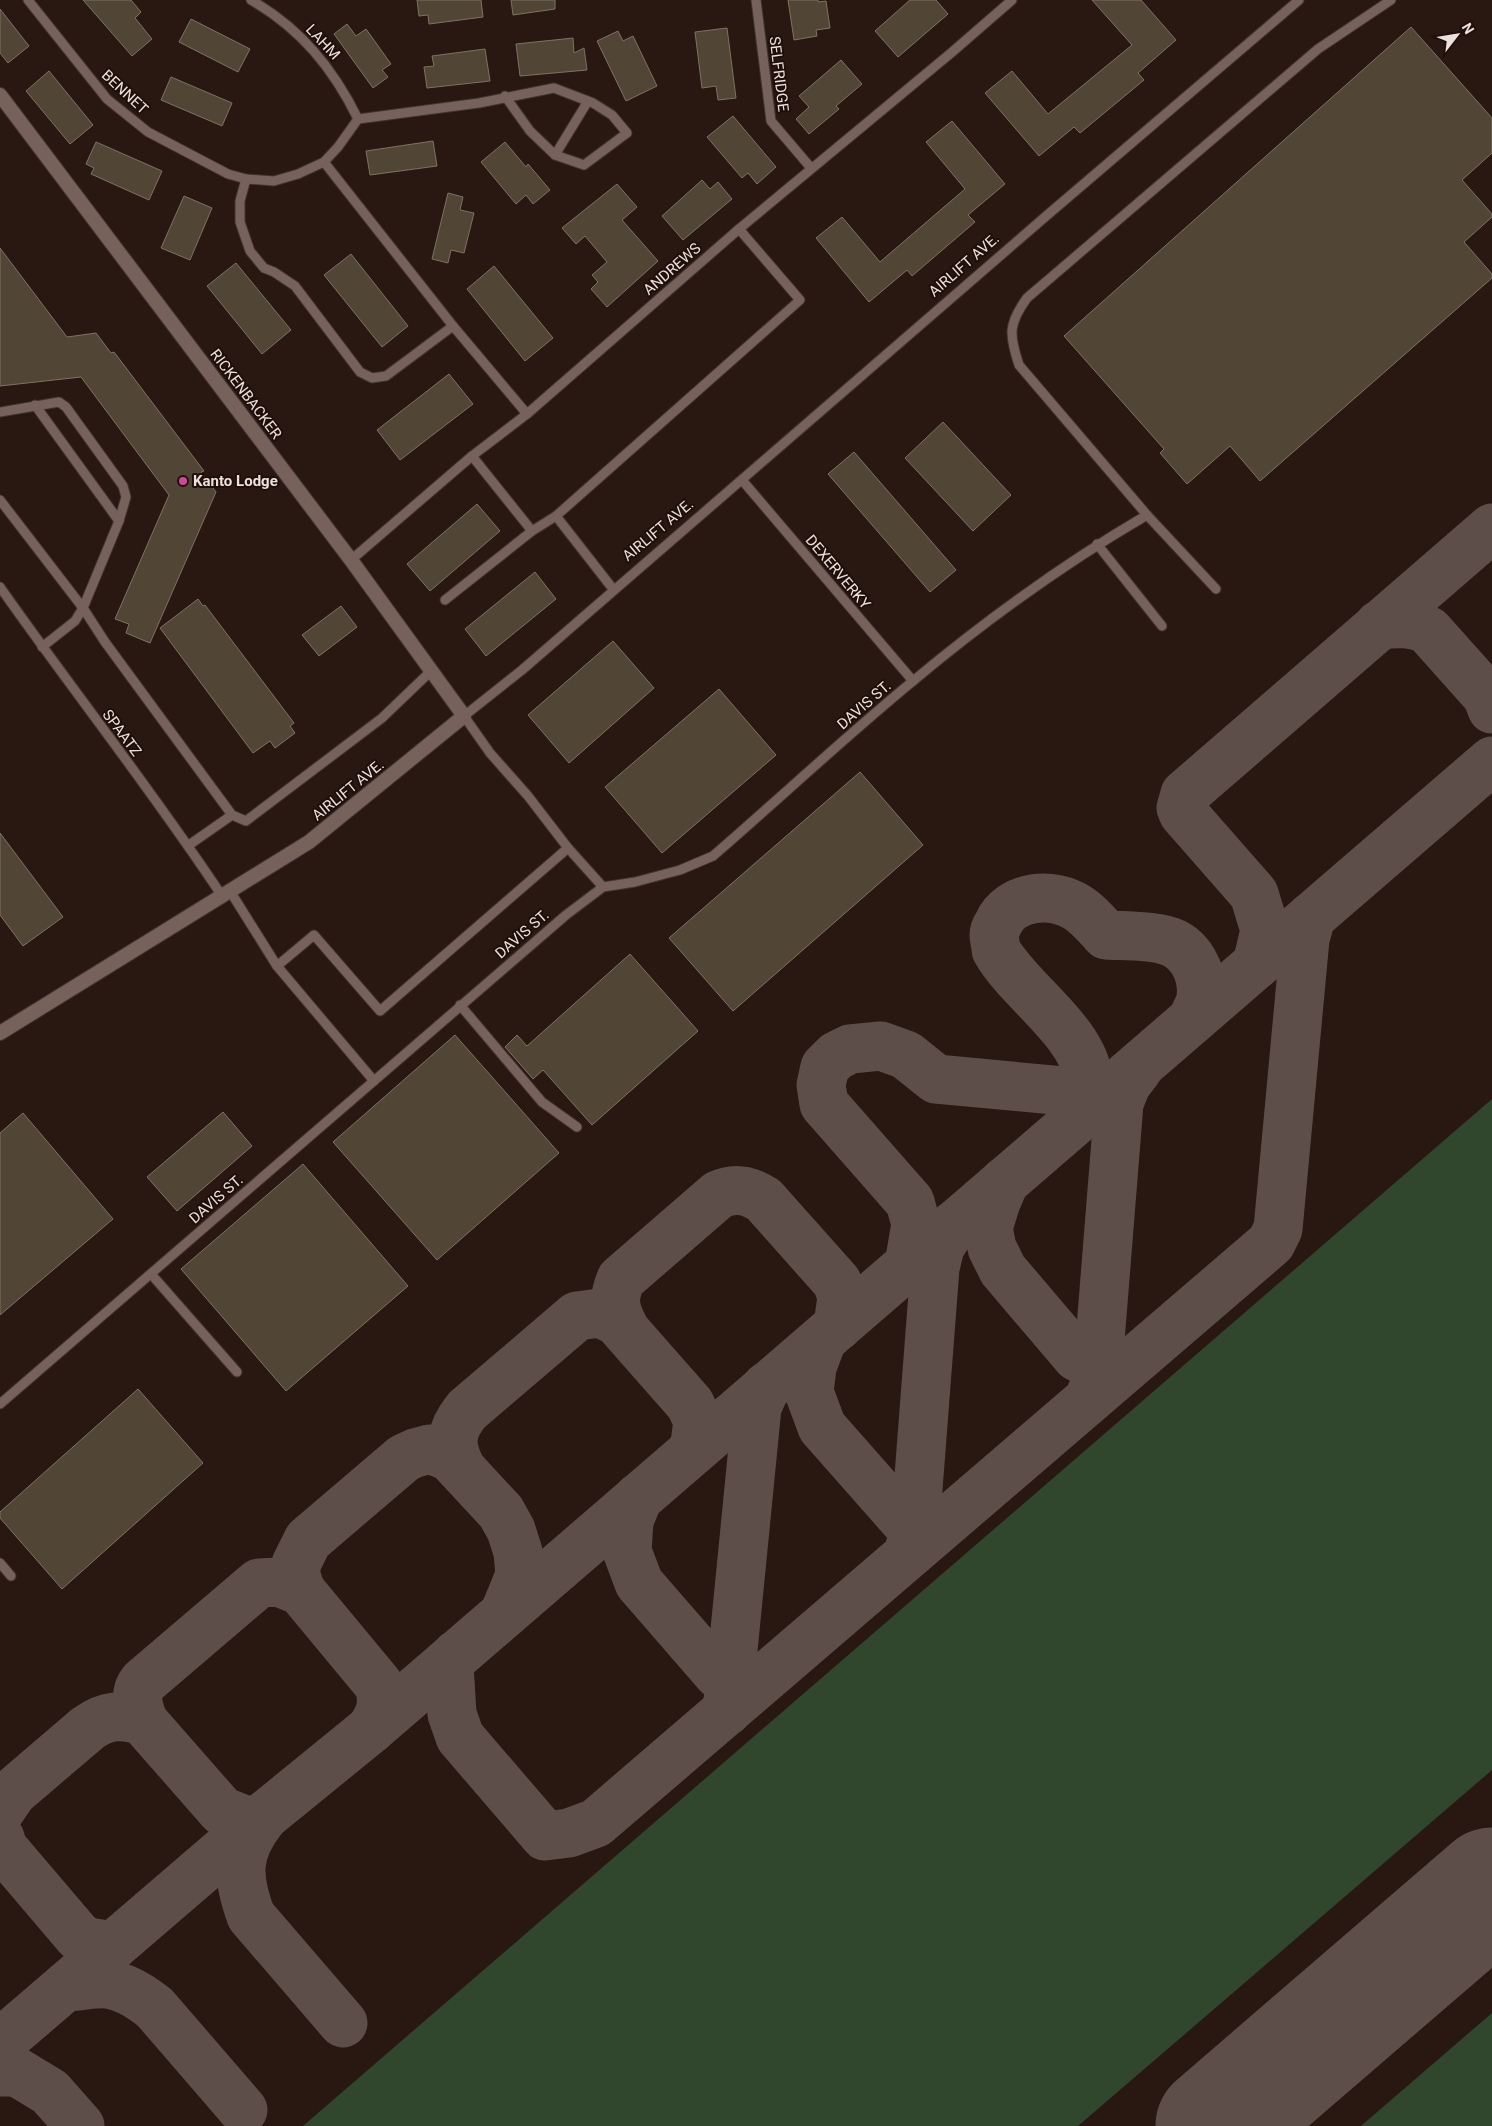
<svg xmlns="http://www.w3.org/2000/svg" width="1492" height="2126" font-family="Roboto,sans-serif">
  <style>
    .green { fill: #31472d }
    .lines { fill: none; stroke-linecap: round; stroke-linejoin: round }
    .taxiway { stroke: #5e4e49; stroke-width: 49 }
    .runway { stroke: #5e4e49; stroke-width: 121 }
    .building { fill: #514636; stroke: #7e7261 }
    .service-casing { stroke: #413432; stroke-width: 11 }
    .minor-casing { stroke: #413432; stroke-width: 16 }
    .service { stroke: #76625a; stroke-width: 9 }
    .minor { stroke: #76625a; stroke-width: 14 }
    .hotel-dot { fill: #d1479c; stroke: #1f0f0a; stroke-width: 2 }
    .labels { text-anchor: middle; stroke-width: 4; stroke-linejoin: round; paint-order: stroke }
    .street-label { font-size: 15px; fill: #ece0dc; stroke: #1f0f0a }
    .poi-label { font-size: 15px; font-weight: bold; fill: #ece0dc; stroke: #1f0f0a; text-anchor: start }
  </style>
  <rect width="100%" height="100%" fill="#291812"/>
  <g class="green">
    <path d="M 1492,1099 L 1492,1770 L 1078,2126 L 303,2126 Z"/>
    <path d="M 1492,2013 L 1492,2126 L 1361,2126 Z"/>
  </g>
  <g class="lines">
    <g class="taxiway">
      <path d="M 1379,625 C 1397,623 1414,622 1429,631 L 1487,696 L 1492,709"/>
      <path d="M 1257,964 L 1265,930 L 1254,894 L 1183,813 L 1181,808 L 1185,794 L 1492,528"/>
      <path d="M 1081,1116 C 1085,1104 1090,1091 1088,1078 C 1084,1032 1018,990 996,950 C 996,945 994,939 994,935 C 994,931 996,927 998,924 C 1011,894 1054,892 1078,908 C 1089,915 1097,925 1106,935 C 1125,936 1146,935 1165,940 C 1190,946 1204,973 1201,998 C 1200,1005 1195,1013 1192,1020"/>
      <path d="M 1005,1181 L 996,1202 L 988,1228 L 992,1248 L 1003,1270 L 1077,1357 L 1098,1364 L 1126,1365"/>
      <path d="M 910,1259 L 916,1224 L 910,1202 L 824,1104 L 821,1085 L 825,1067 L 836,1056 L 850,1049 L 881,1046 L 906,1055 L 936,1079 L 1085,1093 L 1108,1090 L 1115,1087"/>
      <path d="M 623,1325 C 614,1308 613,1298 621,1279 L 718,1195 C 735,1187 749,1190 764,1200 L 837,1282 L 842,1297 L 838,1326"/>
      <path d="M 822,1340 L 812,1367 L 809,1392 L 822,1427 L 904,1520 L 928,1524 L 940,1520"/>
      <path d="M 1089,1399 L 1097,1378 L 1119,1103 L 1126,1085 L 1138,1069"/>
      <path d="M 460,1466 C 449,1443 451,1430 467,1410 L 577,1316 L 600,1313 L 617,1321 L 690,1404 L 698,1421 L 695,1444 L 691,1452"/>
      <path d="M 638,1498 L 629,1521 L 627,1551 L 639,1583 L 718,1674 L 737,1679 L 754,1676"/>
      <path d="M 908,1554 L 915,1528 L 935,1268 L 940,1247 L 953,1226"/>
      <path d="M 301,1591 L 296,1576 L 296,1564 L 308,1540 L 404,1458 L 415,1453 L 430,1449 L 450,1457 L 501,1512 L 511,1530 L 518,1552 L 520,1575 L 504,1614"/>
      <path d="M 456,1655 L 449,1665 L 452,1714 L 460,1737 L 545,1836 L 569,1833 L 596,1823 L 1271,1243 L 1278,1229 L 1305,939 L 1311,917"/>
      <path d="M 727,1711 L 757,1407 L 766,1387"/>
      <path d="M 143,1721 C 139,1707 133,1694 143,1682 L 259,1583 L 279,1582 L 301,1591 L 379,1685 C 384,1704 381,1713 371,1729"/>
      <path d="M 0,1811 L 13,1792 L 88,1728 C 106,1715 122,1714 143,1721 L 222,1811 L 250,1822 L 263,1817"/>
      <path d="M 262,1819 C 235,1853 237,1878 251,1916 L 343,2023"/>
      <path d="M 0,1838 L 3,1848 L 78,1936 L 88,1942 L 113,1946"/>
      <path d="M 66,1987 C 77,1987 87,1984 97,1984 C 119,1982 140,1996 155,2008 L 243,2110"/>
      <path d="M 0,2043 L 263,1817 L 371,1729 L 1492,761"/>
      <path d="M 0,2072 L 17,2072 L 50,2092 L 80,2126"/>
    </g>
    <path class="runway" d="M 1216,2126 L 1492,1888"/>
  </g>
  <g class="building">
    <path d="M 83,0 L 131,0 L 141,12 L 135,18 L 152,39 L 132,56 Z"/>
    <path d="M 417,0 L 481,0 L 483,17 L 429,24 L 428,15 L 419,16 Z"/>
    <path d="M 511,0 L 555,0 L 555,9 L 513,15 Z"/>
    <path d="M 788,0 L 818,0 L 818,2 L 826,1 L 830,28 L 816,30 L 817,36 L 794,40 Z"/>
    <path d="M 910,0 L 936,0 L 948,14 L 898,57 L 875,31 Z"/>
    <path d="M 1092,0 L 1141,0 L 1176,40 L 1138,73 L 1144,80 L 1080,133 L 1074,127 L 1039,156 L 985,93 L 1012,71 L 1048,114 L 1132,45 Z"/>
    <path d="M 0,9 L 29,46 L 8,63 L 0,53 Z"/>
    <path d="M 191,19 L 250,49 L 238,72 L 179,42 Z"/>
    <path d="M 347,24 L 356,36 L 366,29 L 391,64 L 382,70 L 388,77 L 373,88 L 334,34 Z"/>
    <path d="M 1411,27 L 1492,118 L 1492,153 L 1462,180 L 1492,214 L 1492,217 L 1464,242 L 1492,274 L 1492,278 L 1260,481 L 1230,446 L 1187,484 L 1160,453 L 1164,449 L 1064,336 Z"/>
    <path d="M 727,28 L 736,98 L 718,100 L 716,86 L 702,88 L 695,32 Z"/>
    <path d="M 618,31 L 623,41 L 633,36 L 657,86 L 626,101 L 597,41 Z"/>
    <path d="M 573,38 L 574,53 L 584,48 L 587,70 L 520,76 L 516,44 Z"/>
    <path d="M 485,49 L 490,81 L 427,88 L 424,67 L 434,66 L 432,56 Z"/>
    <path d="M 841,60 L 862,84 L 836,106 L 839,109 L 809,134 L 796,119 L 809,107 L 799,96 Z"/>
    <path d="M 49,71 L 93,125 L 70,144 L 26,91 Z"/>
    <path d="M 171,77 L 232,103 L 222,126 L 161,100 Z"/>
    <path d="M 733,116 L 776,167 L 757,184 L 748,173 L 742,178 L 707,137 Z"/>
    <path d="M 952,121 L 1005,184 L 968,215 L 975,222 L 912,276 L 907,270 L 869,302 L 816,238 L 842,217 L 880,262 L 965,189 L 926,142 Z"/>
    <path d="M 433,141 L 437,166 L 370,175 L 366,151 Z"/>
    <path d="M 96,142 L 162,171 L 149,200 L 91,174 L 94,168 L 86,164 Z"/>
    <path d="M 505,142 L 526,167 L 528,164 L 550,190 L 533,204 L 526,195 L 516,204 L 481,162 Z"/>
    <path d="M 702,180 L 710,189 L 718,182 L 732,199 L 683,240 L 662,216 Z"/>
    <path d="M 617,184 L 637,207 L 622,220 L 658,261 L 607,307 L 591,289 L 598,282 L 592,275 L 607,262 L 585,236 L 576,244 L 562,228 Z"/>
    <path d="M 448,193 L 463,197 L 460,210 L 474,213 L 464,253 L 451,250 L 448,263 L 432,259 Z"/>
    <path d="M 184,196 L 212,208 L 190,260 L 161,248 Z"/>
    <path d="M 0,248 L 67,337 L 96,333 L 111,353 L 114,352 L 204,471 L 201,472 L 216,492 L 150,643 L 126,633 L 129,624 L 115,619 L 169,495 L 81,377 L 0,386 Z"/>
    <path d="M 351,254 L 408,326 L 382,347 L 324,275 Z"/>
    <path d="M 236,263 L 291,330 L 262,354 L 207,286 Z"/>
    <path d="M 494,266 L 553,338 L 525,361 L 467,289 Z"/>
    <path d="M 449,374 L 473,404 L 400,460 L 377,430 Z"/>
    <path d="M 943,422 L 1011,495 L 973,531 L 905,458 Z"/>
    <path d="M 854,452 L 956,570 L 930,592 L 828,474 Z"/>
    <path d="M 477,504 L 500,531 L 430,591 L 407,564 Z"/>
    <path d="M 535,572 L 556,599 L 486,656 L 465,629 Z"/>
    <path d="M 198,599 L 203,606 L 205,605 L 294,723 L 290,726 L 295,733 L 275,748 L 270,741 L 253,753 L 160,628 Z"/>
    <path d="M 341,606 L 357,627 L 319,656 L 302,635 Z"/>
    <path d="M 613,641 L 654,688 L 569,763 L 528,715 Z"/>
    <path d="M 719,689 L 776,755 L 662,853 L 605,787 Z"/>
    <path d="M 860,772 L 923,845 L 733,1011 L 669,938 Z"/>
    <path d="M 0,833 L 63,917 L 23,946 L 0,915 Z"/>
    <path d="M 630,954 L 698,1031 L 592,1125 L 543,1070 L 533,1079 L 505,1047 L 517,1035 L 527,1046 Z"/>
    <path d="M 455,1035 L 559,1153 L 437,1260 L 333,1142 Z"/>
    <path d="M 223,1112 L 252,1146 L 177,1211 L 147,1177 Z"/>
    <path d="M 23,1113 L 113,1219 L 0,1315 L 0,1133 Z"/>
    <path d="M 303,1164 L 408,1286 L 286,1391 L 181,1269 Z"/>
    <path d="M 138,1389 L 203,1463 L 62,1589 L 0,1518 L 0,1512 Z"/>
  </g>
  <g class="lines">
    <defs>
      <g id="service">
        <path d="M 28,0 L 107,99 L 148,132 L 228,174 L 246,179 L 274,181 L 298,174 L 324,162 L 338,147 L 358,119"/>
        <path d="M 251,0 C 300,28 333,68 358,119"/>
        <path d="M 756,0 L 771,121 L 811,168"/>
        <path d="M 358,119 L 479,103 L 554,88 L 593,103 L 612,115 L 627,133 L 584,165 L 555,155 L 530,131 L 505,96"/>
        <path d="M 555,155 L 588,101"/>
        <path d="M 324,162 L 453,326 L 527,414"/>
        <path d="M 246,179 L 240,201 L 240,222 L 250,251 L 264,268 L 274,272 L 295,286 L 360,372 L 372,378 L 386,376 L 453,326"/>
        <path d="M 35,405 L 119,521"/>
        <path d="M 0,412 L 59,402 L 66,407 L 123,486 L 126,497 L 119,521 L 83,608 L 75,621 L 42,647"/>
        <path d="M 472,456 L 532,531"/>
        <path d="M 742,480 L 913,681"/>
        <path d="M 0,500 L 83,608 L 105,642 L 232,815 L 189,845"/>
        <path d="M 556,516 L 613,589"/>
        <path d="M 1097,544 L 1162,626"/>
        <path d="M 351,560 L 472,456 L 527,414 L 739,229 L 951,53 L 1012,0"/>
        <path d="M 0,587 C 73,691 152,790 222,896"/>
        <path d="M 1216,589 L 1147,515 L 1019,365 C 1009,335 1008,324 1027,298 L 1318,49 L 1391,0"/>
        <path d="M 445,600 L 532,531 L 556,516 L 800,300 L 739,229"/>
        <path d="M 232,815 L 246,821 L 382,718 L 431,671"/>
        <path d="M 603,887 L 568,848 L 528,796 L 490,753 L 464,716 L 522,670 L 1045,217 L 1299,0"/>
        <path d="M 230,891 L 277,966 L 374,1081"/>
        <path d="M 277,966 L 314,935 L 380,1011 L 568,848"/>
        <path d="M 460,1005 L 542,1102 L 577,1127"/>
        <path d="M 151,1274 L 237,1372"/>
        <path d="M 0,1404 L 566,915 L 603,887 L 635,882 L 680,870 L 713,856 C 780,798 845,737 913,681 C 986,620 1065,563 1147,515"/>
        <path d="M 0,1563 L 11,1576"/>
      </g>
      <path id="minor" d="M 0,95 L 351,560 L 464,716 L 309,842 L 0,1033"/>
    </defs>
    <use href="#service" class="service-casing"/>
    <use href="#minor" class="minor-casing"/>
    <use href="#service" class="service"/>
    <use href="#minor" class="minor"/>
  </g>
  <circle class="hotel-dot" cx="183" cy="481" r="5"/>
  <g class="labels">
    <g class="street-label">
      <text transform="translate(323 42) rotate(47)" y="5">LAHM</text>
      <text transform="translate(779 74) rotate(83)" y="5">SELFRIDGE</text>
      <text transform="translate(125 92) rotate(43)" y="5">BENNET</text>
      <text transform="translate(964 265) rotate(-41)" y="5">AIRLIFT AVE.</text>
      <text transform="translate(672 269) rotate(-41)" y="5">ANDREWS</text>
      <text transform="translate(246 394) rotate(53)" y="5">RICKENBACKER</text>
      <text transform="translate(658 530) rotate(-40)" y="5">AIRLIFT AVE.</text>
      <text transform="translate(838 572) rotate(50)" y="5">DEXERVERKY</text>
      <text transform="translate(864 705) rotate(-41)" y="5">DAVIS ST.</text>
      <text transform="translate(122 733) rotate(53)" y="5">SPAATZ</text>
      <text transform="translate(348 790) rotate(-39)" y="5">AIRLIFT AVE.</text>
      <text transform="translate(522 934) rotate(-41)" y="5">DAVIS ST.</text>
      <text transform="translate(216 1199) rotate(-41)" y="5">DAVIS ST.</text>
    </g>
    <g class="poi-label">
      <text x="193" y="486">Kanto Lodge</text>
    </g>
  </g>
  <g transform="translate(1457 35) rotate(59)" stroke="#1f0f0a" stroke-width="4" paint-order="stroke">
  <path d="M0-4L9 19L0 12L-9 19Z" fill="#ece0dc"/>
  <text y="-8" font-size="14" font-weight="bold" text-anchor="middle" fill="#ece0dc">N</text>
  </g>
</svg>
